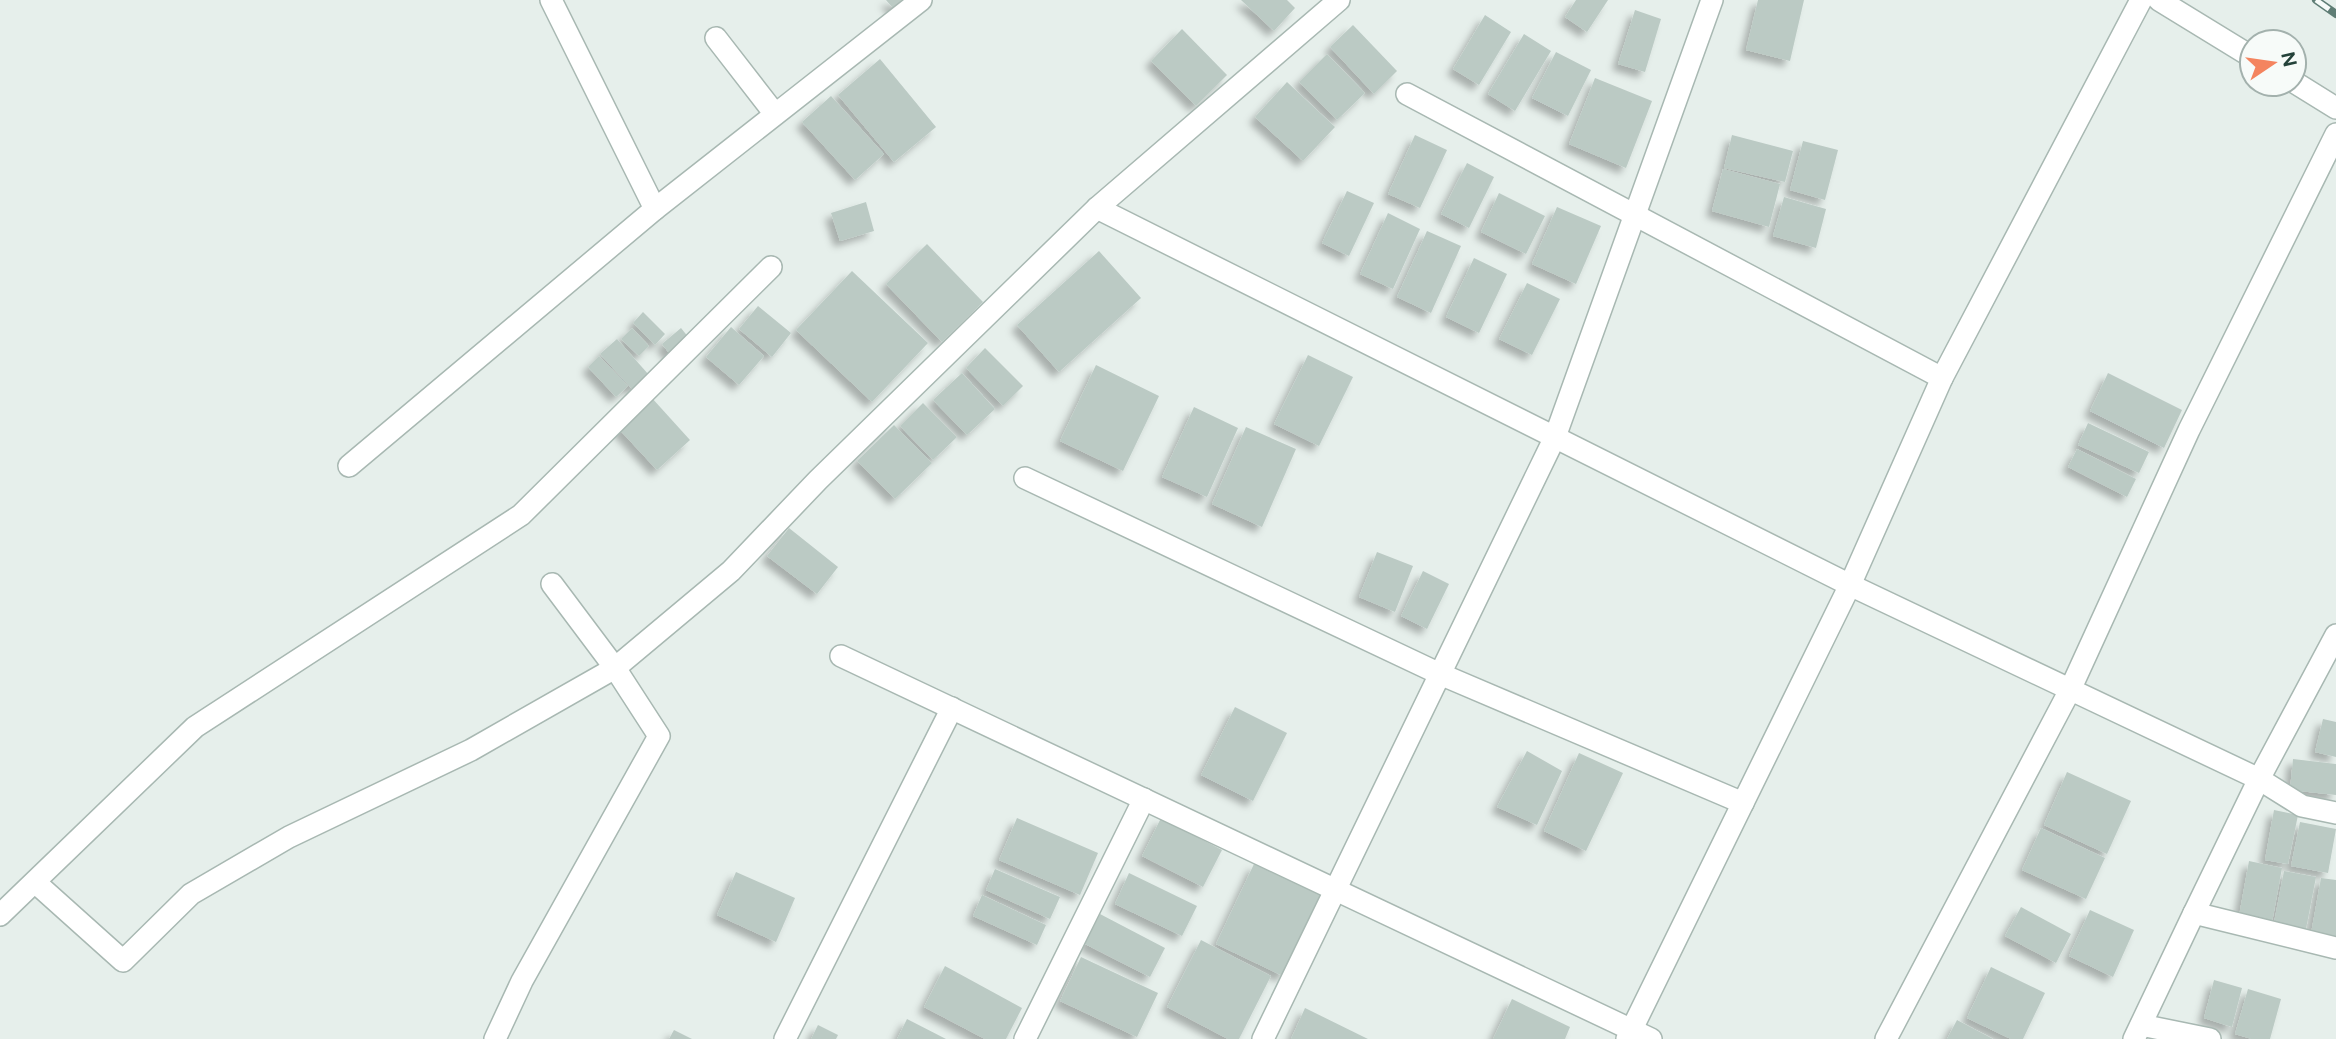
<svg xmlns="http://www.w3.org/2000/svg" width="2336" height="1039" font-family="Figtree,sans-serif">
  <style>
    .building { fill: #bbcac4; filter: url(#shadow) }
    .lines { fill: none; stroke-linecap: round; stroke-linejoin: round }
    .minor-casing { stroke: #a8b8b2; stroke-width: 24 }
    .minor { stroke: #fff; stroke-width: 21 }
    .rail-casing { stroke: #5f7d75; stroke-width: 8 }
    .rail { stroke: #f7fbf9; stroke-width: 5; stroke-dasharray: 16; stroke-linecap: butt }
  </style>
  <defs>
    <filter id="shadow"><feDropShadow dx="-6" dy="6" stdDeviation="3.5" flood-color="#0004"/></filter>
  </defs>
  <rect width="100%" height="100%" fill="#e6efeb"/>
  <g class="building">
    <path d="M 886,0 L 914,0 L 898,14 Z"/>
    <path d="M 1241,0 L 1287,0 L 1295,8 L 1274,31 Z"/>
    <path d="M 1576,0 L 1608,0 L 1587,32 L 1565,17 Z"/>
    <path d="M 1758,0 L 1804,0 L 1790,61 L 1746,50 Z"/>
    <path d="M 1635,10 L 1661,19 L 1645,72 L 1618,64 Z"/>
    <path d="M 1485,15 L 1511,32 L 1479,85 L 1453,69 Z"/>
    <path d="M 1353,25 L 1397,71 L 1374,94 L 1330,47 Z"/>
    <path d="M 1182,29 L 1227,75 L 1196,106 L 1151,61 Z"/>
    <path d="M 1524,34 L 1551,51 L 1515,111 L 1488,94 Z"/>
    <path d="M 1556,52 L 1591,70 L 1568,116 L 1532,98 Z"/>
    <path d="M 1327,54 L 1365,93 L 1337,120 L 1299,82 Z"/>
    <path d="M 880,59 L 936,127 L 894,162 L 838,95 Z"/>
    <path d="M 1595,78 L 1652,101 L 1626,168 L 1569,144 Z"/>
    <path d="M 1287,82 L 1335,127 L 1303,161 L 1255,117 Z"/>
    <path d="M 831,96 L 884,154 L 855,180 L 802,122 Z"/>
    <path d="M 1415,135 L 1447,150 L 1420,208 L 1388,194 Z"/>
    <path d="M 1732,135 L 1793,151 L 1785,182 L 1724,168 Z"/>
    <path d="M 1803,141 L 1838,150 L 1825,200 L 1790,190 Z"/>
    <path d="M 1467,163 L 1494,177 L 1469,228 L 1441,214 Z"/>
    <path d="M 1723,169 L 1780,184 L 1769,227 L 1712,211 Z"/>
    <path d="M 1347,191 L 1374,203 L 1349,256 L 1322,243 Z"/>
    <path d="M 1499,193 L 1545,216 L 1526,254 L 1481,232 Z"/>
    <path d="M 1784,197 L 1826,209 L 1816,248 L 1773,236 Z"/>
    <path d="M 866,202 L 874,231 L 840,241 L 831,213 Z"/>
    <path d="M 1557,207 L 1601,226 L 1576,284 L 1532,264 Z"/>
    <path d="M 1388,213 L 1420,229 L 1393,289 L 1360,274 Z"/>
    <path d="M 1427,231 L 1461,246 L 1431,313 L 1397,297 Z"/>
    <path d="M 927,244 L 983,302 L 942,342 L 886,284 Z"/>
    <path d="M 1099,251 L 1141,298 L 1059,372 L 1017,325 Z"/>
    <path d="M 1474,258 L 1507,274 L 1479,333 L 1446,317 Z"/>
    <path d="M 852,271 L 928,343 L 872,402 L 796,330 Z"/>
    <path d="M 1527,283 L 1560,299 L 1532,355 L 1499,339 Z"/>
    <path d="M 758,306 L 791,333 L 772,357 L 739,329 Z"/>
    <path d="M 643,312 L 665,334 L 655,345 L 633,323 Z"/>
    <path d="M 731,327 L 764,356 L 739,385 L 706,357 Z"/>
    <path d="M 632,328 L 649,346 L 639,356 L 621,339 Z"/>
    <path d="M 681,328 L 693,343 L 673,358 L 662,344 Z"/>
    <path d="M 617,339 L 649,375 L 633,390 L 600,354 Z"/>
    <path d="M 985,348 L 1023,386 L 1003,406 L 966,368 Z"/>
    <path d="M 1308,355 L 1353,377 L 1319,446 L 1274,424 Z"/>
    <path d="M 599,356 L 628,386 L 616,397 L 588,367 Z"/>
    <path d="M 1096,365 L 1159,396 L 1123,471 L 1060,441 Z"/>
    <path d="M 962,373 L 995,409 L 967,435 L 933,400 Z"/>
    <path d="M 2108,373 L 2182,410 L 2164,448 L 2090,411 Z"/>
    <path d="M 651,397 L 690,440 L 657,470 L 618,428 Z"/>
    <path d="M 923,403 L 957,437 L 933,460 L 900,426 Z"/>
    <path d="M 1194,407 L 1238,428 L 1207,497 L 1162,477 Z"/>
    <path d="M 2088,423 L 2149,452 L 2139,473 L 2078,445 Z"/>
    <path d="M 894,425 L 932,463 L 895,499 L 857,461 Z"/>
    <path d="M 1246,427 L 1296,449 L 1262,527 L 1212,504 Z"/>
    <path d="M 2077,449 L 2136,479 L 2127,497 L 2068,467 Z"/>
    <path d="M 789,528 L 838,567 L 817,594 L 767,556 Z"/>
    <path d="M 1377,552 L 1413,566 L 1395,612 L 1359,597 Z"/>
    <path d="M 1423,571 L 1449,584 L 1427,629 L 1401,616 Z"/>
    <path d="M 1235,707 L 1287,733 L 1253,801 L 1201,775 Z"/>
    <path d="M 2323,719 L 2336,722 L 2336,757 L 2315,752 Z"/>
    <path d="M 1527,751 L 1562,771 L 1537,825 L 1497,807 Z"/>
    <path d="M 1579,753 L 1623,773 L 1586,851 L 1544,831 Z"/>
    <path d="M 2293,759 L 2336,764 L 2336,795 L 2290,790 Z"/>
    <path d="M 2067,772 L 2131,801 L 2107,854 L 2044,825 Z"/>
    <path d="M 2274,810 L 2298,815 L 2288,864 L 2265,860 Z"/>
    <path d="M 1017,818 L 1098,853 L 1080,895 L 999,860 Z"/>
    <path d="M 1161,818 L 1222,850 L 1203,887 L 1142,856 Z"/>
    <path d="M 2300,822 L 2336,829 L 2328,873 L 2291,866 Z"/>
    <path d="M 2041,828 L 2105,858 L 2086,899 L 2022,870 Z"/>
    <path d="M 2249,861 L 2282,868 L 2272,922 L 2239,916 Z"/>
    <path d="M 1254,864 L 1321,895 L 1283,976 L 1216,944 Z"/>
    <path d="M 995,869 L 1060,897 L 1050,919 L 986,890 Z"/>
    <path d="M 2284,871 L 2316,877 L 2306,929 L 2274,923 Z"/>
    <path d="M 736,872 L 795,898 L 776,942 L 717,915 Z"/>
    <path d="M 1129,873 L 1197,906 L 1182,936 L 1115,904 Z"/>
    <path d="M 2321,878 L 2336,880 L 2336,938 L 2311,934 Z"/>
    <path d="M 982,895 L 1046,925 L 1037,945 L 973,916 Z"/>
    <path d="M 2021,907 L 2071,934 L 2056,963 L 2005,936 Z"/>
    <path d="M 2090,910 L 2134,930 L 2113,977 L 2069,956 Z"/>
    <path d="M 1100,914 L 1165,948 L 1150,977 L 1085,944 Z"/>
    <path d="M 1201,940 L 1271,976 L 1239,1039 L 1228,1039 L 1167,1007 Z"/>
    <path d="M 1081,957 L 1158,993 L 1137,1037 L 1060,1001 Z"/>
    <path d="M 945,966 L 1022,1008 L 1006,1039 L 985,1039 L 924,1007 Z"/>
    <path d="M 1991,967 L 2045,993 L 2023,1039 L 2011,1039 L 1967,1018 Z"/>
    <path d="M 2214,980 L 2242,988 L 2232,1027 L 2204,1018 Z"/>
    <path d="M 2248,989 L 2281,999 L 2270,1039 L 2252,1039 L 2235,1034 Z"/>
    <path d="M 1512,999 L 1570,1027 L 1565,1039 L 1493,1039 Z"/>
    <path d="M 1305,1008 L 1368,1039 L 1291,1039 Z"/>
    <path d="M 907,1019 L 946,1039 L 897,1039 Z"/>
    <path d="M 1957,1020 L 1993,1039 L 1947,1039 Z"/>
    <path d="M 818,1025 L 838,1035 L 836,1039 L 811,1039 Z"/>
    <path d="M 674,1030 L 692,1039 L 669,1039 Z"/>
  </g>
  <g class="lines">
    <defs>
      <g id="minor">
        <path d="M 551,0 L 655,209"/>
        <path d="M 2159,0 L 2252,57"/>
        <path d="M 716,38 L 775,114"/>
        <path d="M 2294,82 L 2336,108"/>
        <path d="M 1407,94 L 1942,378"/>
        <path d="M 1097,208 L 1850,585 L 2259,779 L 2302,806 L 2336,813"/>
        <path d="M 349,466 L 655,209 L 921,0"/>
        <path d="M 1025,478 L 1440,674 L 1743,803"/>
        <path d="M 2336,635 L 2259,779 L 2194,913 L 2336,948"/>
        <path d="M 841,656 L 1651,1039"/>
        <path d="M 36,883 L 123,961 L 191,894 L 289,837 L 471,750 L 615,668 L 731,571 L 818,480 L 1097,208 L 1339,0"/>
        <path d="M 0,915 L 195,727 L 521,515 L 771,267"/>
        <path d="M 2141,1025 L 2210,1039"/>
        <path d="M 495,1039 L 522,981 L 659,736 L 615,668 L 552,584"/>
        <path d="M 785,1039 L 952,708"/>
        <path d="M 1025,1039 L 1144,799"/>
        <path d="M 1263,1039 L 1555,437 L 1712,0"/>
        <path d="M 1627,1039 L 1850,585 L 1942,378 L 2141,0"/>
        <path d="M 1886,1039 L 2070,690 L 2189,430 L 2336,134"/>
        <path d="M 2134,1039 L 2194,913"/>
      </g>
    </defs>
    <use href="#minor" class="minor-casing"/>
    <use href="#minor" class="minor"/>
    <defs>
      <path id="rail" d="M 2316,0 L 2336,14"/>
    </defs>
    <use href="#rail" class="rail-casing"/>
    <use href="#rail" class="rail"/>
  </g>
  <g transform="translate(2273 63) rotate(77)"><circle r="33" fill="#f7fbf9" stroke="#a3b1ad" stroke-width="2"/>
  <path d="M0-5L12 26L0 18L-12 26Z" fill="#f4845f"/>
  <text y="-10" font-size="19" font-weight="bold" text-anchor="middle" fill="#24423a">N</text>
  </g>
</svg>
